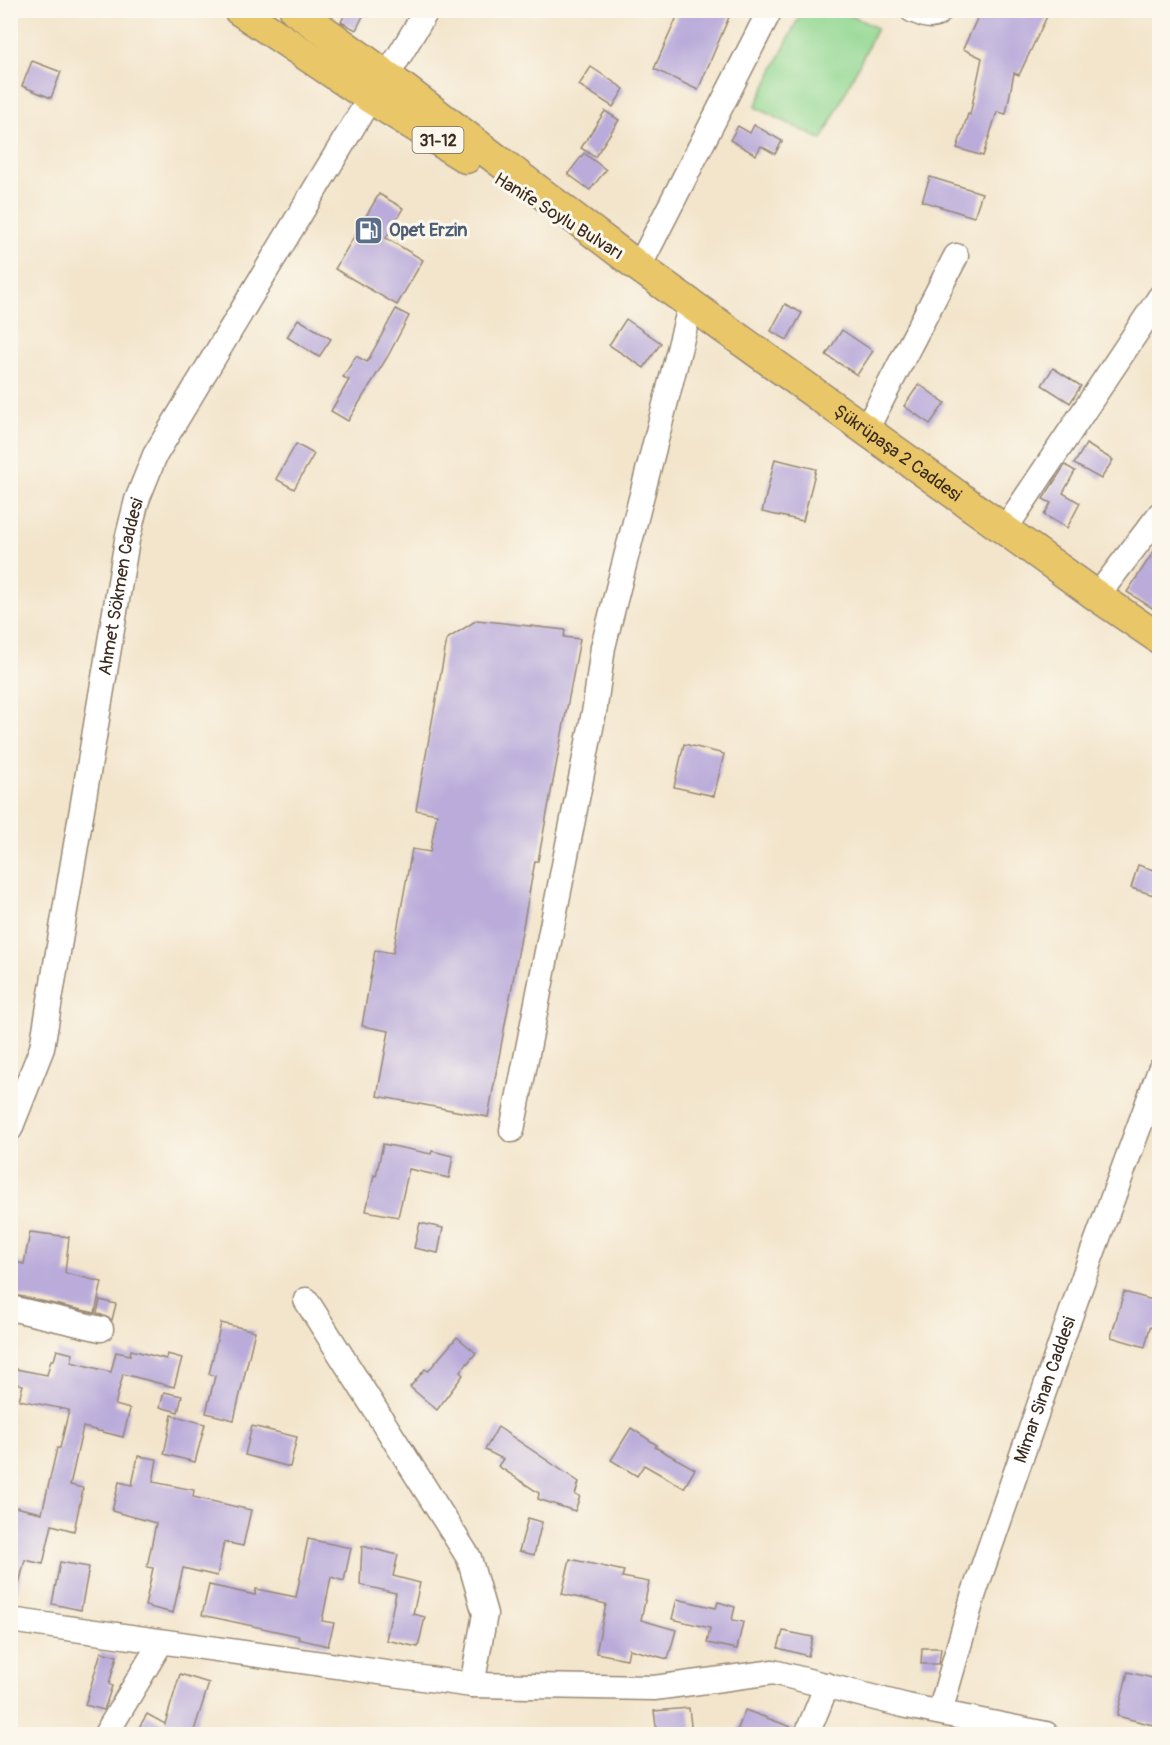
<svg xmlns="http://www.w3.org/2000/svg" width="1170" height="1745" font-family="Pangolin,sans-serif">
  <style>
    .green { fill: #91d791; stroke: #668058; stroke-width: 1.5 }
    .building { fill: #baabda }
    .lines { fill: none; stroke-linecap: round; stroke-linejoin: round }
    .minor-casing { stroke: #978875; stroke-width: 27 }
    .major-casing { stroke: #978875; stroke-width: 33 }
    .minor { stroke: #fff; stroke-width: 24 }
    .major { stroke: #e9c769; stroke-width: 30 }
    .labels { text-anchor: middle; stroke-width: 6; stroke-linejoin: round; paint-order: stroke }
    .shield { fill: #fbf7ec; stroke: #75685c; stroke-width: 1.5 }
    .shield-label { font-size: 16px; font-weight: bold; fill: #3b2a1e }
    .street-label { font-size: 18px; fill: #3b2a1e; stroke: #fbf7ec }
    .service-label { font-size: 18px; font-weight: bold; fill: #4e5e75; stroke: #fbf7ec; text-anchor: start }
  </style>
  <rect width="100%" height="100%" fill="#fbf7ec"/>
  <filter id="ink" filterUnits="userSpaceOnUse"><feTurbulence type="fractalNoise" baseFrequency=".0167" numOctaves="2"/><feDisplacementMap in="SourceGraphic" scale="12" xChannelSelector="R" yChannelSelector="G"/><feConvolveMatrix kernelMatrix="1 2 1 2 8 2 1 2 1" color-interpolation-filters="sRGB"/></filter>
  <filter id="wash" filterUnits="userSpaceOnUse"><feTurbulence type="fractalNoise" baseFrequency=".008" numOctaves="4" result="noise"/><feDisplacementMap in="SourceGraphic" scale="24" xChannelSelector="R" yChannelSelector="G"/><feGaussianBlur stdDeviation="1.35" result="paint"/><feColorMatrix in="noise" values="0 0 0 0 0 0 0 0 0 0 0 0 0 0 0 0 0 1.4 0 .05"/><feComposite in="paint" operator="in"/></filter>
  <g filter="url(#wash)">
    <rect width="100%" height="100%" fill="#f3e5cc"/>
    <path class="green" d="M 802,11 L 842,11 L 877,28 L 822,140 L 755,107 Z"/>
    <g id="blocks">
      <g class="building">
        <path d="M 347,10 L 366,10 L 356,30 L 341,22 Z"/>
        <path d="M 680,10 L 732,10 L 698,90 L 654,69 Z"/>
        <path d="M 981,10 L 1050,10 L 1019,75 L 1014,73 L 1006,114 L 997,112 L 983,156 L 957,148 L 968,114 L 970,115 L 982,58 L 963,49 Z"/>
        <path d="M 32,61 L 61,72 L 51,98 L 22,86 Z"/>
        <path d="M 591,67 L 624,89 L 613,107 L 579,85 Z"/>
        <path d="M 605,111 L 619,120 L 595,157 L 581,148 Z"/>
        <path d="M 754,125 L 782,141 L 775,154 L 761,146 L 756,155 L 730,140 L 738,126 L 750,133 Z"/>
        <path d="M 584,153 L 606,170 L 590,190 L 568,174 Z"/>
        <path d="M 930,177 L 982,193 L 974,217 L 922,201 Z"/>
        <path d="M 379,194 L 403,208 L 386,238 L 423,260 L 397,305 L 335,269 Z"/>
        <path d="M 785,304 L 802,313 L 787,340 L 771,331 Z"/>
        <path d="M 396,309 L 409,316 L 388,356 L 348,421 L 331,411 L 349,380 L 343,377 L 356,356 L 367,362 Z"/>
        <path d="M 298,319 L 331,339 L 319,357 L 287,337 Z"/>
        <path d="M 626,319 L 661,343 L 644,368 L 609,345 Z"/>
        <path d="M 842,330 L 873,351 L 857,375 L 826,355 Z"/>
        <path d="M 1053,368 L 1081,386 L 1070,403 L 1042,385 Z"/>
        <path d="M 919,384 L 945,403 L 930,424 L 904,406 Z"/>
        <path d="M 296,444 L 314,454 L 294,489 L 276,479 Z"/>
        <path d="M 1086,444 L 1113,460 L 1101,479 L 1074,464 Z"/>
        <path d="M 775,459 L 816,469 L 803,521 L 762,512 Z"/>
        <path d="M 1065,465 L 1075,471 L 1063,493 L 1080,503 L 1067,528 L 1044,515 L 1051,503 L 1043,499 Z"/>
        <path d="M 1160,542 L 1160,613 L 1127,592 Z"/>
        <path d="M 477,620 L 565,630 L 564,637 L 580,639 L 538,861 L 535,861 L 488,1117 L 377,1096 L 389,1031 L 362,1026 L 375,950 L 393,953 L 412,849 L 430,852 L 437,814 L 416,810 L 447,639 Z"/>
        <path d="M 684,744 L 724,754 L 714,796 L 674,787 Z"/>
        <path d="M 1138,865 L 1160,872 L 1160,897 L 1131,888 Z"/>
        <path d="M 383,1144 L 431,1154 L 432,1151 L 453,1156 L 449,1178 L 409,1169 L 398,1217 L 366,1211 L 374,1175 L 376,1176 Z"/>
        <path d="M 420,1223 L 443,1228 L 438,1253 L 414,1248 Z"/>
        <path d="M 30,1232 L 69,1237 L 65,1273 L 102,1282 L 95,1313 L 10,1294 L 10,1261 L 24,1264 Z"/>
        <path d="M 1124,1292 L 1160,1302 L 1160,1314 L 1155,1329 L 1150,1327 L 1145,1347 L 1111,1337 Z"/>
        <path d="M 100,1300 L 116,1304 L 112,1320 L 97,1313 Z"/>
        <path d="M 221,1323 L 255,1331 L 234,1420 L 206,1413 L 215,1376 L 209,1374 Z"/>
        <path d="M 457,1337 L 476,1353 L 460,1372 L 463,1375 L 437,1410 L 410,1387 L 425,1369 L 428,1371 Z"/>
        <path d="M 57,1350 L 73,1354 L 71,1362 L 111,1372 L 116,1352 L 130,1355 L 131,1350 L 166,1359 L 167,1354 L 182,1358 L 174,1387 L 123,1374 L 115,1405 L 130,1409 L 123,1437 L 83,1427 L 70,1485 L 83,1488 L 74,1531 L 52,1525 L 43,1564 L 25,1560 L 16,1596 L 10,1595 L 10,1506 L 42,1513 L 57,1448 L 60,1448 L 69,1410 L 19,1400 L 23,1385 L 10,1382 L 10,1368 L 47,1375 L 51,1360 L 54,1360 Z"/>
        <path d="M 164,1392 L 182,1396 L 178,1412 L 160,1407 Z"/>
        <path d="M 172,1415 L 205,1424 L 195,1462 L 164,1454 Z"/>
        <path d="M 252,1426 L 297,1437 L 290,1467 L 245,1455 Z"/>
        <path d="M 498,1427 L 579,1482 L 575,1495 L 580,1496 L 575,1511 L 538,1499 L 539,1493 L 498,1466 L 503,1459 L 485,1450 Z"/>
        <path d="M 631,1428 L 657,1445 L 655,1447 L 695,1469 L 684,1488 L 644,1465 L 637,1476 L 611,1460 Z"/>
        <path d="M 138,1456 L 157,1459 L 153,1482 L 194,1490 L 193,1497 L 251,1510 L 243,1546 L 224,1542 L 217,1576 L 183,1568 L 173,1613 L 145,1606 L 153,1568 L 147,1567 L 156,1523 L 112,1511 L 119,1482 L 132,1485 Z"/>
        <path d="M 528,1518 L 542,1522 L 534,1555 L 519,1551 Z"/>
        <path d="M 308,1539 L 351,1548 L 344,1581 L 331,1577 L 322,1621 L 334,1623 L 328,1646 L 298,1639 L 299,1636 L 202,1615 L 209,1585 L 255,1595 L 256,1589 L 296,1597 Z"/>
        <path d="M 362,1546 L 398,1555 L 393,1576 L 420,1583 L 413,1614 L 425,1617 L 418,1647 L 386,1640 L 396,1593 L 360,1585 Z"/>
        <path d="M 570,1559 L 624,1571 L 622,1577 L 649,1582 L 641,1620 L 676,1630 L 668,1659 L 629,1649 L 627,1659 L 596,1653 L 606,1604 L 562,1594 Z"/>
        <path d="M 60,1562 L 89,1567 L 81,1610 L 52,1604 Z"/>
        <path d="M 677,1599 L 716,1608 L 718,1602 L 735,1607 L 732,1620 L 743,1622 L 737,1649 L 707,1643 L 710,1628 L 672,1619 Z"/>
        <path d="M 783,1631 L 813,1637 L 808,1656 L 778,1648 Z"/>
        <path d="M 922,1648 L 941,1648 L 939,1664 L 921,1664 Z"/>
        <path d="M 101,1652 L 117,1656 L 109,1684 L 112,1686 L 104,1710 L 85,1705 Z"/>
        <path d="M 1128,1672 L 1160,1680 L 1160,1715 L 1157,1726 L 1117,1716 Z"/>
        <path d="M 180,1674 L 209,1683 L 193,1734 L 135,1734 L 147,1714 L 165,1724 Z"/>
        <path d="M 689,1708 L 692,1734 L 657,1734 L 654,1711 Z"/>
        <path d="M 745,1710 L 794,1728 L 793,1734 L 736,1734 Z"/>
      </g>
    </g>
  </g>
  <g filter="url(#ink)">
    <use href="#blocks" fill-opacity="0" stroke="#978875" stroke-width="1.5"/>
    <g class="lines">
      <defs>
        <g id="minor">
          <path d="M 912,10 C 922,14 933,21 941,10"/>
          <path d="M 639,267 L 770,10"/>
          <path d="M 867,428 L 956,256"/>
          <path d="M 1005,529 L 1160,297"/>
          <path d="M 1097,596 L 1160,514"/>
          <path id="s1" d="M 10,1129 L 42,1048 L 127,540 L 137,500 L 155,455 L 370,98 L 387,76 L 427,10"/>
          <path d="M 512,1130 L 595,707 L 603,647 L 691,303"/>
          <path d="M 306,1300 L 469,1558 L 485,1614 L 472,1685"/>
          <path d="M 10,1308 L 101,1329"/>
          <path d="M 10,1620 L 472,1685 L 654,1688 L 773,1672 L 907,1706 L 1046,1734"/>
          <path id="s2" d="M 940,1712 L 974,1593 L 1089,1262 L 1160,1070"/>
          <path d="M 106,1734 L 161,1642"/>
          <path d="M 807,1734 L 827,1685"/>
        </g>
        <g id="major">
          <path d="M 239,10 L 370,98 L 466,158"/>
          <path id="s3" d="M 295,10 L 387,76 L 639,267 L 1097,596 L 1160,639"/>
        </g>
      </defs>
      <use href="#minor" class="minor-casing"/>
      <use href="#major" class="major-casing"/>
      <use href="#minor" class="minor"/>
      <use href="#major" class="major"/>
    </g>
  </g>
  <defs>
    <symbol id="fuel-square" viewBox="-11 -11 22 22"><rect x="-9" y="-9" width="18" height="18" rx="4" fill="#5c6f8a" stroke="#fbf7ec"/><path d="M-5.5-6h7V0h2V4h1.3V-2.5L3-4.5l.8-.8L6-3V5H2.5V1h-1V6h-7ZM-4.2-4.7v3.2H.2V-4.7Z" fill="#fff"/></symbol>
  </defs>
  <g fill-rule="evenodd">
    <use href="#fuel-square" x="352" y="214" width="33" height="33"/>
  </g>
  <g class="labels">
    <rect class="shield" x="412.5" y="127" width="51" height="26" rx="4.5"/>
    <g class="shield-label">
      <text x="438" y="146">31-12</text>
    </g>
    <g class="street-label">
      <text transform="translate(559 216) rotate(32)" y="6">Hanife Soylu Bulvarı</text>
      <text dy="6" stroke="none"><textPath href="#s3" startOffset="748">Şükrüpaşa 2 Caddesi</textPath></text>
      <text dy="6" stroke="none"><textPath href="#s1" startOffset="555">Ahmet Sökmen Caddesi</textPath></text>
      <text dy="6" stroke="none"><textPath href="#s2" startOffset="339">Mimar Sinan Caddesi</textPath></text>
    </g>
    <g class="service-label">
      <text x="389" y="236">Opet Erzin</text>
    </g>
  </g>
  <rect width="1170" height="1745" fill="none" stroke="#fbf7ec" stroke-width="36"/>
</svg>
